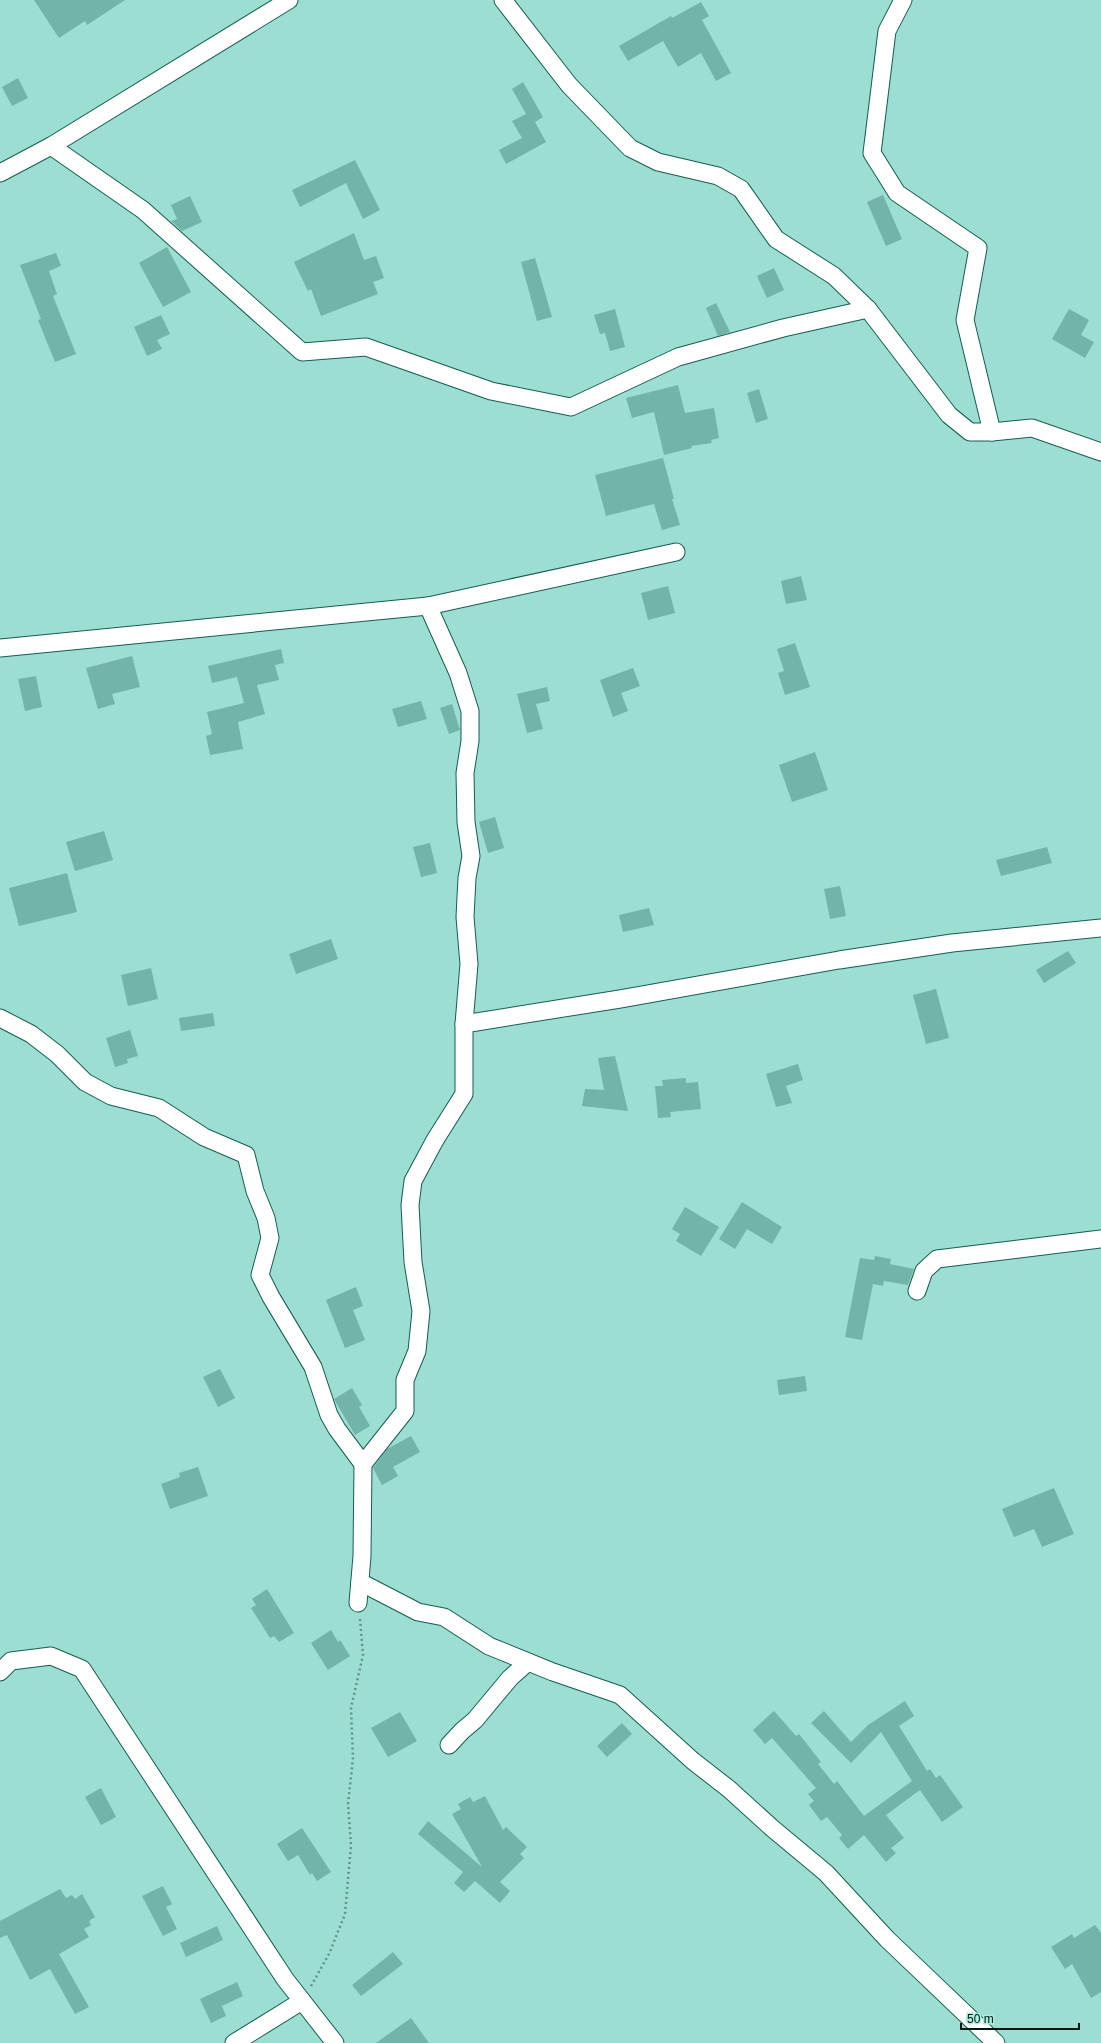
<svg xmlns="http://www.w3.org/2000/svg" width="1101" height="2043" font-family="Helvetica,sans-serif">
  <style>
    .building { fill: #72b4a7 }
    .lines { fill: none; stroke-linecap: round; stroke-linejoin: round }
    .street-casing { stroke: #145d52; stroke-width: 19 }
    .path { stroke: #61938a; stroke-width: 2.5; stroke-dasharray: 2 3; stroke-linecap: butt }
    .street { stroke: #fff; stroke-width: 17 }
  </style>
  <rect width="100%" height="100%" fill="#9cdfd2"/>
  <g class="building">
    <path d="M 34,0 L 125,0 L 87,25 L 85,21 L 59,38 Z"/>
    <path d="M 701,2 L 709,16 L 702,20 L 731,73 L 716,81 L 701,53 L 678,67 L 663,41 L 628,61 L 619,46 L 671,16 L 672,18 Z"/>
    <path d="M 18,78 L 28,98 L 12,106 L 2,87 Z"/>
    <path d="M 523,82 L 543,117 L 535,122 L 546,142 L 506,164 L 499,150 L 522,138 L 512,121 L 526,114 L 512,89 Z"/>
    <path d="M 355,160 L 380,210 L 363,219 L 346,183 L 300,207 L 292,190 Z"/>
    <path d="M 883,195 L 902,239 L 886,246 L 867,202 Z"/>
    <path d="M 190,196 L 202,222 L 182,231 L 171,221 L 177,219 L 171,205 Z"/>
    <path d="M 354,233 L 364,260 L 376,256 L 384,278 L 373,282 L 378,294 L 321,316 L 311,289 L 308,291 L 294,262 Z"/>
    <path d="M 167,247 L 191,292 L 163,307 L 139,263 Z"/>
    <path d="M 56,253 L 61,266 L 49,271 L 57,294 L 53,296 L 76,354 L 55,362 L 38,320 L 41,319 L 20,265 Z"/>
    <path d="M 535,258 L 552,317 L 537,321 L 521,262 Z"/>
    <path d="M 774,268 L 784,290 L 767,298 L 757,276 Z"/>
    <path d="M 716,303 L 730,332 L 718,336 L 706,308 Z"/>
    <path d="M 615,309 L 625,347 L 610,351 L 605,333 L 600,334 L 594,315 Z"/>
    <path d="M 1069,309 L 1089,320 L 1081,335 L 1094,342 L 1085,358 L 1052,339 Z"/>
    <path d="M 161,315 L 170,334 L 157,340 L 162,349 L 147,356 L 134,327 Z"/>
    <path d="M 678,385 L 685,413 L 714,408 L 719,438 L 711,440 L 712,443 L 691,446 L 692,448 L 664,455 L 654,412 L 632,418 L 626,398 Z"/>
    <path d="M 759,389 L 768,419 L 756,423 L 747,393 Z"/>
    <path d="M 663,458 L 674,499 L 672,499 L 680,525 L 662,530 L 654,504 L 606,516 L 595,475 Z"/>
    <path d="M 801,576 L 807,600 L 786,604 L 781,581 Z"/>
    <path d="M 668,586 L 675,613 L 648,620 L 641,593 Z"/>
    <path d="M 795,643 L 810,687 L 785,695 L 778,673 L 784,671 L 777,649 Z"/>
    <path d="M 281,649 L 284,663 L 275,665 L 279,680 L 257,685 L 265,714 L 238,722 L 243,749 L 210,755 L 206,736 L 212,734 L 207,712 L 244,703 L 237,677 L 212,683 L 208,666 Z"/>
    <path d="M 132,656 L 140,687 L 112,694 L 115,704 L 98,709 L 86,668 Z"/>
    <path d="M 633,668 L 640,686 L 621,693 L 628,711 L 613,717 L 600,680 Z"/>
    <path d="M 36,676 L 42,707 L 25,711 L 18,679 Z"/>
    <path d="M 547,687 L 550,701 L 536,704 L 543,729 L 527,733 L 517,694 Z"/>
    <path d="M 421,701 L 427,719 L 398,727 L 392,709 Z"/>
    <path d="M 452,704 L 460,730 L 449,734 L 440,708 Z"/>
    <path d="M 815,752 L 828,790 L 792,802 L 779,765 Z"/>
    <path d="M 495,817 L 504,848 L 488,853 L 479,822 Z"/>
    <path d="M 104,831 L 113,860 L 75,871 L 66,842 Z"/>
    <path d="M 430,843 L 437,873 L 421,877 L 413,847 Z"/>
    <path d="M 1047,847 L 1052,863 L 1001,876 L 996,860 Z"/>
    <path d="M 67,873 L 77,912 L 19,926 L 9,888 Z"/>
    <path d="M 840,886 L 846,916 L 830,919 L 824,889 Z"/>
    <path d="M 649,908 L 654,925 L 623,932 L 619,915 Z"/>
    <path d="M 331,939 L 338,959 L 296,974 L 289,954 Z"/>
    <path d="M 1068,951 L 1076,963 L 1044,983 L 1036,970 Z"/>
    <path d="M 151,968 L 158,999 L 128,1006 L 121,975 Z"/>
    <path d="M 936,989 L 949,1038 L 926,1044 L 913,995 Z"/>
    <path d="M 213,1013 L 215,1026 L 181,1031 L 179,1018 Z"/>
    <path d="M 130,1030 L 138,1056 L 127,1059 L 128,1063 L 115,1067 L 106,1038 Z"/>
    <path d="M 615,1056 L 628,1111 L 582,1106 L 585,1089 L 604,1090 L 598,1058 Z"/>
    <path d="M 798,1064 L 803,1080 L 786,1086 L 792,1103 L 776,1107 L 766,1074 Z"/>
    <path d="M 686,1078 L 686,1083 L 698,1082 L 701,1109 L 670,1112 L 671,1117 L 658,1118 L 655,1086 L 663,1086 L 662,1080 Z"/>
    <path d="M 742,1202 L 782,1227 L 772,1244 L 747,1229 L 735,1249 L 719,1239 Z"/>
    <path d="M 685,1207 L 719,1227 L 701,1256 L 676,1241 L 680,1234 L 672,1229 Z"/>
    <path d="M 875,1256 L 891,1259 L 890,1264 L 914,1269 L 908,1285 L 884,1281 L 883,1286 L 873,1284 L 862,1340 L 845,1337 L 860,1258 L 874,1260 Z"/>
    <path d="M 356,1287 L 363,1306 L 353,1310 L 365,1340 L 345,1348 L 326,1300 Z"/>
    <path d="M 220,1369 L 235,1398 L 218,1407 L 203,1377 Z"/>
    <path d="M 805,1376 L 807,1391 L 779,1395 L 777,1380 Z"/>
    <path d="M 352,1388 L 362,1405 L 359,1407 L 370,1426 L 355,1435 L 334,1399 Z"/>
    <path d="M 411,1436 L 420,1452 L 393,1467 L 398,1476 L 382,1485 L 373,1468 L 387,1449 Z"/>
    <path d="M 198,1467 L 208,1496 L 170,1509 L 161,1484 L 180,1477 L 179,1473 Z"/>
    <path d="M 1054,1488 L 1074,1534 L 1042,1547 L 1034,1529 L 1014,1537 L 1002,1509 Z"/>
    <path d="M 267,1589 L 294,1633 L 279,1642 L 274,1636 L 270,1638 L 251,1608 L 256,1605 L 252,1599 Z"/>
    <path d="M 331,1630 L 338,1642 L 340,1640 L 350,1656 L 328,1670 L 311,1643 Z"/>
    <path d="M 905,1701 L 914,1716 L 899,1726 L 927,1771 L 930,1769 L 936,1778 L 940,1775 L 963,1807 L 942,1822 L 920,1790 L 886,1815 L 904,1838 L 891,1848 L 896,1853 L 886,1862 L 864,1835 L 848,1849 L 839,1838 L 842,1835 L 827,1817 L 821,1821 L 809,1805 L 814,1801 L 808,1794 L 816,1788 L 772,1738 L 765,1744 L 753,1730 L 774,1711 L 796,1736 L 799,1734 L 821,1762 L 818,1764 L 834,1784 L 837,1781 L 864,1816 L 912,1781 L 881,1732 L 851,1763 L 811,1723 L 824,1711 L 851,1742 L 868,1725 Z"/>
    <path d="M 400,1712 L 417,1741 L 388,1757 L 371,1728 Z"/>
    <path d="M 622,1723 L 632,1734 L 607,1757 L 597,1746 Z"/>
    <path d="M 101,1788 L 116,1817 L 101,1825 L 85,1797 Z"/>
    <path d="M 485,1796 L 503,1830 L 506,1827 L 527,1847 L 520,1854 L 524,1858 L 500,1882 L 510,1891 L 500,1903 L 475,1881 L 464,1892 L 454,1883 L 463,1872 L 418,1834 L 428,1821 L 482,1867 L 452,1814 L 461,1809 L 458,1804 L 470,1797 L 473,1802 Z"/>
    <path d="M 302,1828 L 331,1872 L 317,1881 L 312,1873 L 310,1875 L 298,1855 L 288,1861 L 277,1844 Z"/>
    <path d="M 163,1886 L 172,1904 L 166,1907 L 177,1929 L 163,1936 L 142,1896 Z"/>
    <path d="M 60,1889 L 66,1898 L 72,1895 L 75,1899 L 82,1894 L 95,1917 L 89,1921 L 91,1925 L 84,1929 L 89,1937 L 59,1954 L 89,2007 L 75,2014 L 50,1969 L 30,1980 L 7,1935 L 0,1938 L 0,1921 Z"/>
    <path d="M 1095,1925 L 1101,1933 L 1101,1992 L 1091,1998 L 1072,1964 L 1065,1969 L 1051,1947 L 1072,1934 L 1074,1938 Z"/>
    <path d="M 217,1926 L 223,1940 L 186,1957 L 180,1943 Z"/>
    <path d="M 393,1952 L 403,1964 L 361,1996 L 352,1985 Z"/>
    <path d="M 237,1982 L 243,1996 L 222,2006 L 226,2016 L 211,2023 L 200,1999 Z"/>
    <path d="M 411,2018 L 429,2043 L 376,2043 Z"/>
  </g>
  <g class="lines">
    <defs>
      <g id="street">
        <path d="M 503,0 L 569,85 L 630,148 L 658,162 L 718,176 L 741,189 L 776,239 L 834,276 L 868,309 L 949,415 L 970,432 L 992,432 L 1032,428 L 1101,452"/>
        <path d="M 903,0 L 887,31 L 872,153 L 897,193 L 978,248 L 965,320 L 992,432"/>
        <path d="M 51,146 L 143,210 L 302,352 L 366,347 L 491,391 L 571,407 L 678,357 L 783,328 L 868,309"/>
        <path d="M 0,173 L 51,146 L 289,0"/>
        <path d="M 0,648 L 428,606 L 676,552"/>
        <path d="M 0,1018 L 31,1034 L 57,1054 L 85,1082 L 111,1096 L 159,1108 L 204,1137 L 246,1155 L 255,1191 L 266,1218 L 270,1238 L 260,1275 L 271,1297 L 313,1367 L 329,1415 L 337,1429 L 363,1464"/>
        <path d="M 464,1024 L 620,999 L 839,960 L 952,943 L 1101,928"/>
        <path d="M 917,1291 L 924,1271 L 937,1259 L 1101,1239"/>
        <path d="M 360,1582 L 418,1612 L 444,1617 L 489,1646 L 553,1672 L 620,1695 L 693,1761 L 729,1789 L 772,1828 L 826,1873 L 887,1939 L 996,2043"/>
        <path d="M 358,1603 L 362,1556 L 363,1464 L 405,1411 L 405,1380 L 417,1351 L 421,1311 L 413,1262 L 410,1205 L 413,1181 L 435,1140 L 464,1094 L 464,1024 L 469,964 L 465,917 L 467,878 L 471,856 L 466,822 L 465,773 L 470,741 L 470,711 L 458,673 L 428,606"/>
        <path d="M 0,1672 L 11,1661 L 51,1656 L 82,1669 L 285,1979 L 335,2043"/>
        <path d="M 449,1745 L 462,1731 L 475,1720 L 510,1678 L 528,1662"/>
        <path d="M 234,2043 L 302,2001"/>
      </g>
    </defs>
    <use href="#street" class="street-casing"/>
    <path class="path" d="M 311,1986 L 329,1954 L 345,1914 L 351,1845 L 348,1804 L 353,1758 L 351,1708 L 363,1655 L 360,1619"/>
    <use href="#street" class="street"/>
  </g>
  <path d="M961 2023v6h118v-6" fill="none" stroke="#001612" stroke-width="2"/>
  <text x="967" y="2023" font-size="12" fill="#001612" stroke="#a8eddf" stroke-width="3" paint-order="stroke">50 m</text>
</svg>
